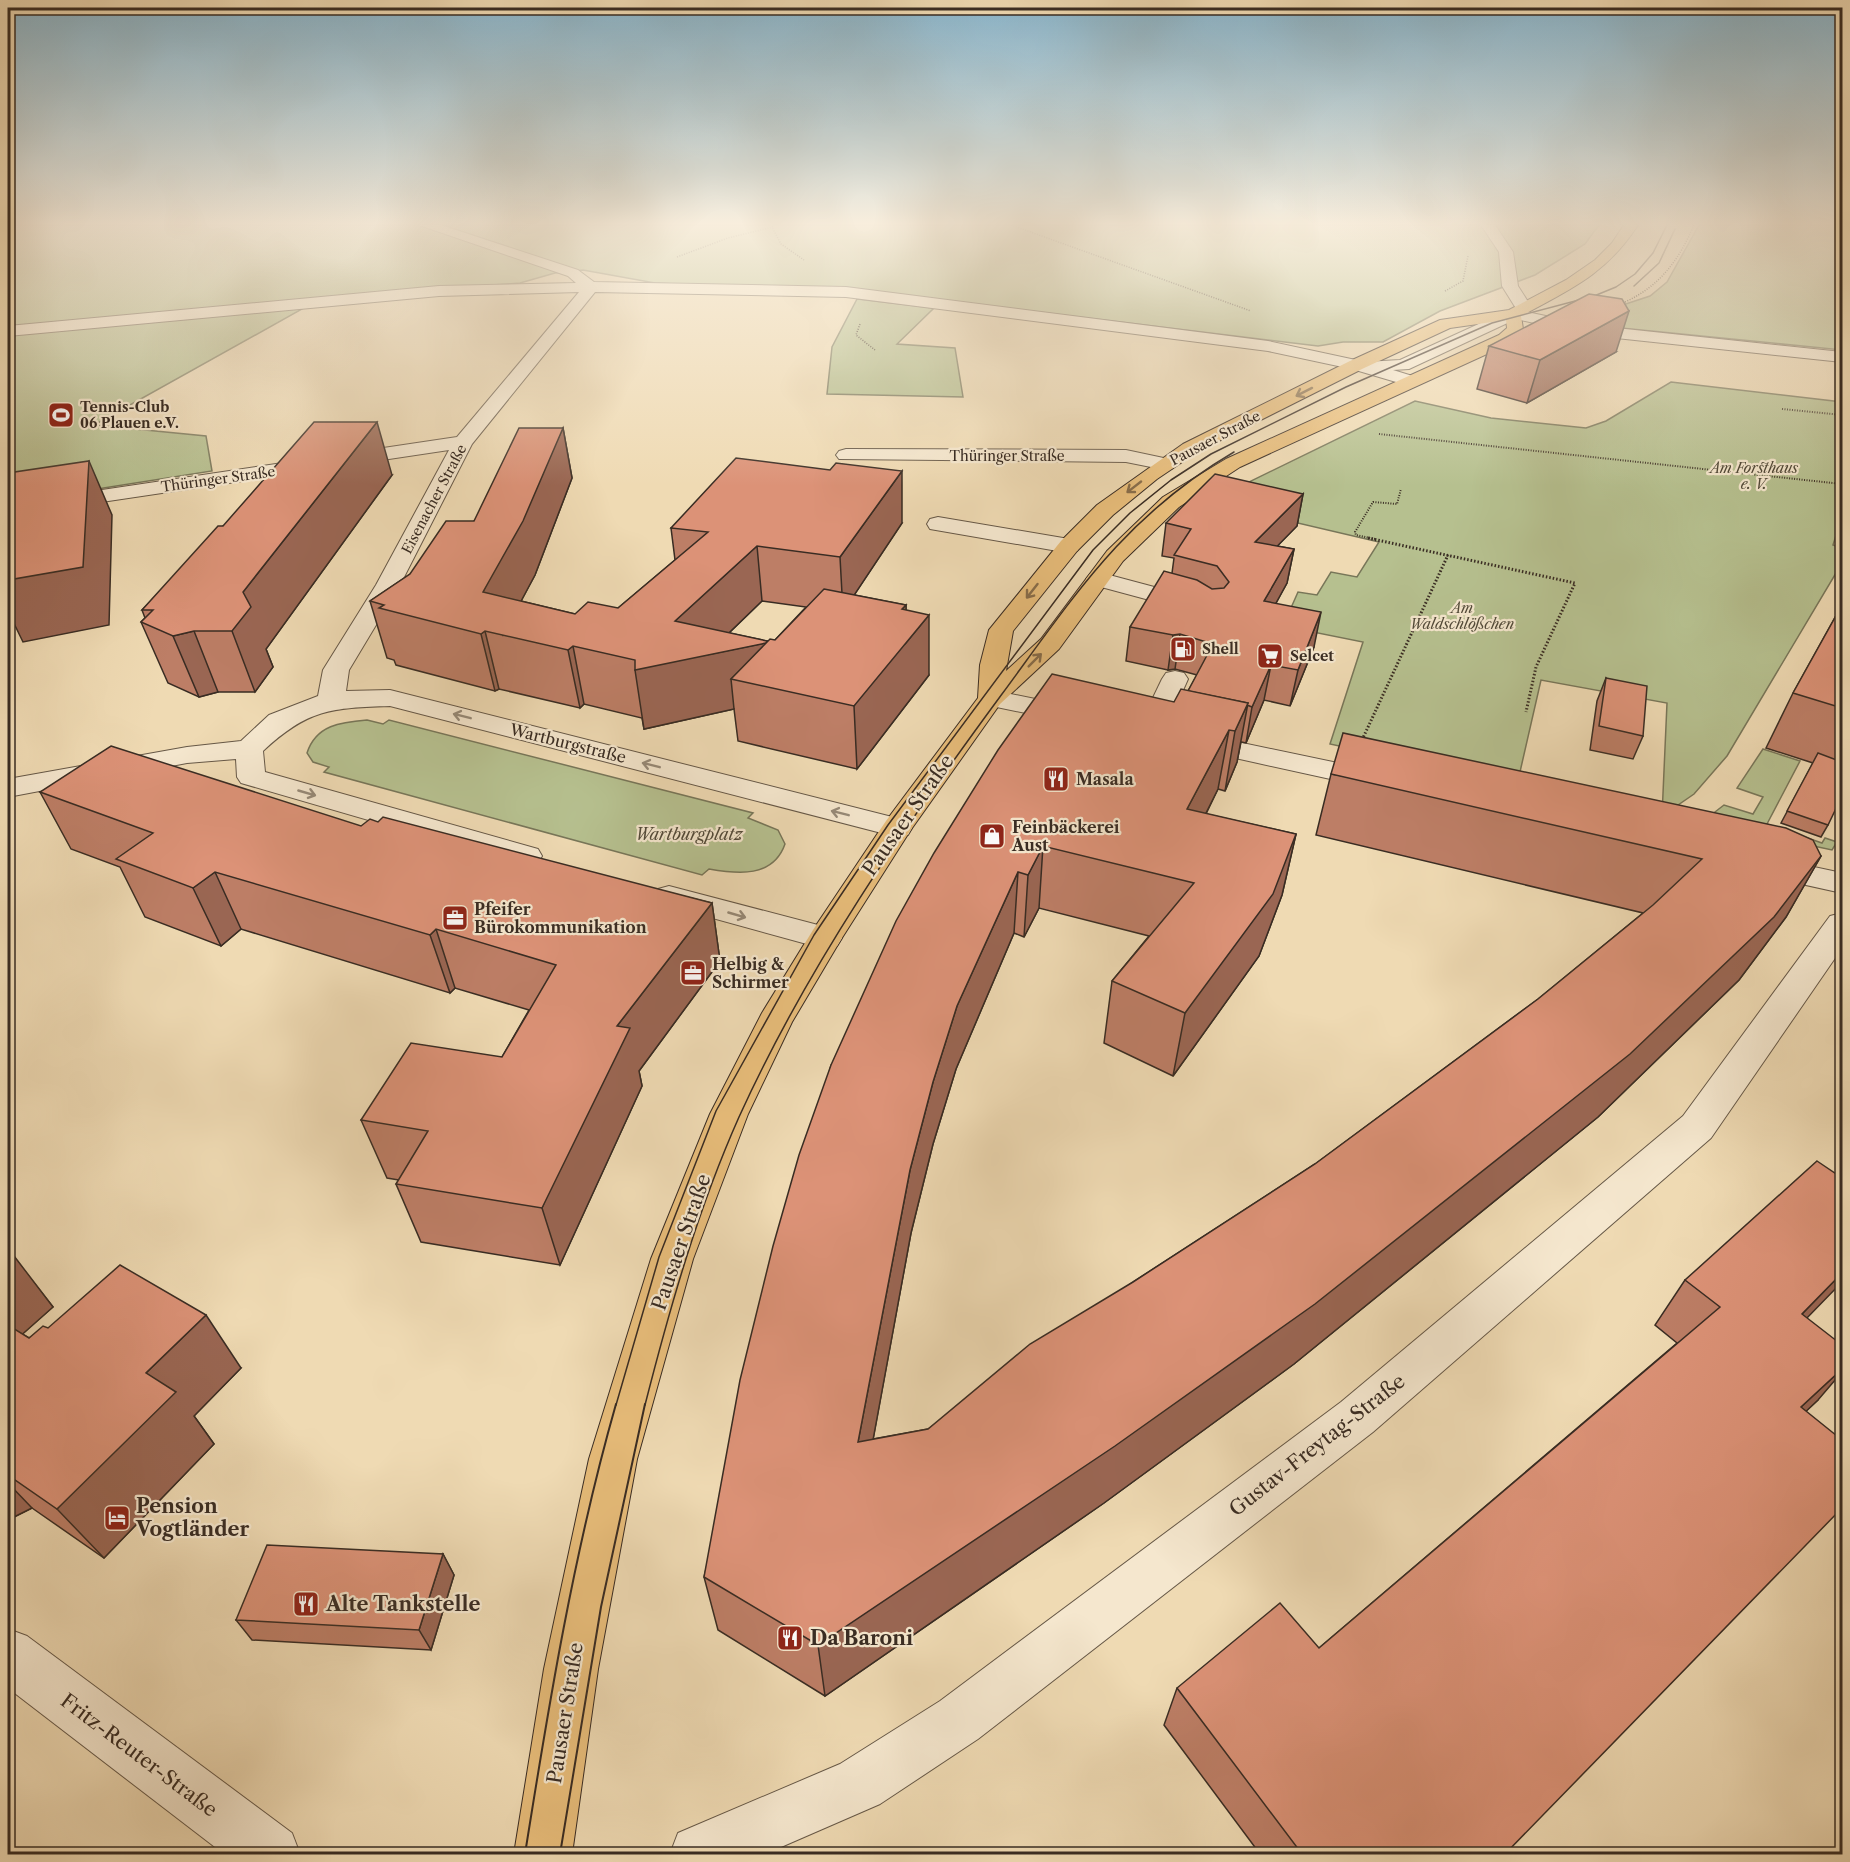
<svg xmlns="http://www.w3.org/2000/svg" width="1850" height="1862" font-family="'Libre Caslon Text',serif">
  <style>
    .green { fill: #b6c08f; stroke: #787659; stroke-width: 1.5 }
    .lines { fill: none; stroke-linecap: round; stroke-linejoin: round }
    .minor-casing { stroke: #665847; stroke-width: 2 }
    .major-casing { stroke: #392c23; stroke-width: 2 }
    .path-far2 { stroke: #392c23; stroke-width: 1.5; stroke-dasharray: 1 1.5; stroke-linecap: butt }
    .path-far1 { stroke: #392c23; stroke-width: 2; stroke-dasharray: 1 1.5; stroke-linecap: butt }
    .path { stroke: #392c23; stroke-width: 3; stroke-dasharray: 1.5 2; stroke-linecap: butt }
    .minor { fill: #f5e7ce; fill-rule: evenodd }
    .major { fill: #e8bd7a; fill-rule: evenodd }
    .tram-far1 { stroke: #392c23; stroke-width: 1.5 }
    .tram { stroke: #392c23; stroke-width: 2 }
    .wall { fill: #bd7e66; stroke: #392c23; stroke-width: 1.5; fill-rule: evenodd }
    .shaded-wall { fill: #9a6653; stroke: #392c23; stroke-width: 1.5 }
    .building { fill: #dc9277; stroke: #392c23; stroke-width: 1.5 }
    .oneway { stroke: #886d4a }
    .oneway2 { stroke: #978a78 }
    .labels { text-anchor: middle; stroke-width: 4.5; stroke-linejoin: round; paint-order: stroke }
    .far-poi-label { font-size: 14px; font-weight: bold; fill: #392c23; stroke: #f5e7ce; text-anchor: start }
    .far-street-label { font-size: 14px; fill: #392c23; stroke: #f5e7ce }
    .far-park-label { font-size: 14px; font-style: italic; fill: #524a39; stroke: #f5e7ce }
    .street-label { font-size: 16px; fill: #392c23; stroke: #f5e7ce }
    .poi-label { font-size: 16px; font-weight: bold; fill: #392c23; stroke: #f5e7ce; text-anchor: start }
    .park-label { font-size: 16px; font-style: italic; fill: #524a39; stroke: #f5e7ce }
    .near-street-label { font-size: 20px; fill: #392c23; stroke: #f5e7ce }
    .near-poi-label { font-size: 20px; font-weight: bold; fill: #392c23; stroke: #f5e7ce; text-anchor: start }
  </style>
  <rect width="100%" height="100%" fill="#efdab3"/>
  <filter id="stains"><feTurbulence type="fractalNoise" baseFrequency=".00333" numOctaves="4"/><feColorMatrix values="0 0 0 0 .2 0 0 0 0 .09 0 0 0 0 .02 0 0 0 .5 -.17"/></filter>
  <radialGradient id="worn" r=".72"><stop offset=".6" stop-color="#630" stop-opacity="0"/><stop offset="1" stop-color="#630" stop-opacity=".3"/></radialGradient>
  <g class="green">
    <path d="M 8,225 L 1599,225 L 1585,244 L 1535,275 L 1440,311 L 1383,342 L 1343,342 L 1318,346 L 908,296 L 655,283 L 583,270 L 555,273 L 520,283 L 316,298 L 311,304 L 94,425 L 206,436 L 212,471 L 8,503 Z"/>
    <path d="M 1699,225 L 1842,225 L 1842,350 L 1601,326 L 1589,316 L 1650,296 L 1667,282 Z"/>
    <path d="M 857,299 L 934,308 L 897,344 L 955,348 L 963,397 L 827,394 L 832,347 Z"/>
    <path d="M 1671,382 L 1842,402 L 1842,527 L 1838,529 L 1833,545 L 1842,548 L 1842,563 L 1727,756 L 1694,794 L 1662,816 L 1667,703 L 1541,680 L 1517,785 L 1330,744 L 1363,642 L 1283,626 L 1298,592 L 1317,595 L 1331,572 L 1357,577 L 1379,542 L 1208,502 L 1415,401 L 1491,418 L 1586,428 L 1606,421 Z"/>
    <path d="M 367,720 L 383,724 L 389,720 L 753,813 L 748,818 L 778,830 L 785,844 C 773,878 738,874 709,869 L 702,875 L 324,772 L 329,767 L 313,762 L 307,753 C 316,725 341,722 367,720 Z"/>
    <path d="M 1763,749 L 1800,761 L 1767,824 L 1822,843 L 1825,838 L 1837,842 L 1832,850 L 1702,822 L 1724,805 L 1753,814 L 1763,797 L 1737,788 Z"/>
  </g>
  <g class="lines">
    <defs>
      <g id="minor">
        <path d="M 419,225 L 441,225 L 578,270 L 594,282 L 846,287 L 1268,341 L 1365,362 L 1400,360 L 1507,311 L 1517,310 L 1502,286 L 1499,252 L 1481,225 L 1495,225 L 1513,252 L 1518,286 L 1532,308 L 1527,312 L 1588,325 L 1842,352 L 1842,362 L 1588,335 L 1516,319 L 1409,369 L 1393,370 L 1419,378 L 1422,382 L 1413,387 L 1352,369 L 1268,351 L 846,297 L 595,292 L 472,444 L 400,585 L 349,670 L 346,691 L 390,690 L 908,821 L 912,828 L 908,835 L 897,837 L 390,706 C 331,708 308,709 263,751 L 265,772 L 538,849 L 542,856 L 538,863 L 527,866 L 516,863 L 241,783 L 237,777 L 236,759 L 187,763 L 8,797 L 8,779 L 187,747 L 241,741 L 269,715 L 318,696 L 323,670 L 376,585 L 449,450 L 8,516 L 8,504 L 457,437 L 579,292 L 439,296 L 8,336 L 8,326 L 439,286 L 576,283 L 568,276 Z"/>
        <path d="M 846,449 L 1126,450 L 1173,460 L 1176,464 L 1173,468 L 1166,470 L 1126,462 L 839,459 L 836,455 L 839,451 Z"/>
        <path d="M 938,517 L 1069,539 L 1077,541 L 1080,546 L 1077,551 L 1069,553 L 930,529 L 927,524 L 930,519 Z"/>
        <path d="M 1098,572 L 1203,600 L 1206,605 L 1203,610 L 1194,612 L 1090,584 L 1086,579 L 1090,574 Z"/>
        <path d="M 1175,671 L 1184,673 L 1188,679 L 1165,731 L 1161,737 L 1151,739 L 1141,737 L 1137,731 L 1162,679 L 1166,673 Z"/>
        <path d="M 991,690 L 1084,709 L 1088,715 L 1084,721 L 1074,723 L 982,704 L 978,698 L 982,692 Z"/>
        <path d="M 1195,733 L 1376,771 L 1386,774 L 1390,780 L 1386,786 L 1376,789 L 1185,747 L 1181,741 L 1185,735 Z"/>
        <path d="M 1767,857 L 1842,873 L 1842,893 L 1756,874 L 1751,867 L 1756,860 Z"/>
        <path d="M 669,886 L 837,930 L 842,938 L 837,946 L 825,949 L 658,903 L 653,896 L 658,889 Z"/>
        <path d="M 1842,913 L 1842,948 L 1711,1138 L 1373,1432 L 978,1739 L 880,1804 L 765,1854 L 670,1854 L 678,1833 L 840,1764 L 940,1701 L 1341,1402 L 1683,1116 L 1830,916 Z"/>
        <path d="M 8,1629 L 27,1636 L 292,1833 L 300,1854 L 224,1854 L 8,1688 Z"/>
      </g>
      <path id="major" d="M 1624,225 L 1638,225 C 1606,274 1571,289 1521,316 L 1523,329 L 1511,343 L 1240,467 L 1179,507 L 1123,561 L 1059,649 L 1000,704 L 910,831 L 840,941 L 792,1022 L 748,1114 L 693,1259 L 637,1459 L 598,1669 L 572,1854 L 514,1854 L 544,1669 L 589,1459 L 651,1259 L 710,1114 L 762,1013 L 813,930 L 886,821 L 978,698 L 980,665 L 989,630 L 1061,541 L 1097,505 L 1183,444 L 1350,361 L 1440,320 L 1509,310 L 1566,280 L 1595,260 L 1612,243 ZM 1506,320 L 1507,328 L 1499,335 L 1226,459 L 1163,497 L 1107,551 L 1041,639 L 1006,671 L 1013,631 L 1077,551 L 1113,515 L 1157,479 L 1197,452 L 1362,369 L 1450,328 Z"/>
    </defs>
    <use href="#minor" class="minor-casing"/>
    <use href="#major" class="major-casing"/>
    <g class="path-far2">
      <path d="M 775,225 L 772,227 L 781,244 L 804,260"/>
      <path d="M 1011,225 L 1251,311"/>
      <path d="M 677,257 L 728,238 L 773,227"/>
      <path d="M 1445,291 L 1463,281 L 1468,256"/>
      <path d="M 1625,302 C 1660,286 1679,260 1694,225"/>
      <path d="M 860,324 L 856,335 L 875,350"/>
    </g>
    <g class="path-far1">
      <path d="M 1782,409 L 1842,415"/>
      <path d="M 1379,434 L 1842,484"/>
      <path d="M 1375,539 L 1356,535 L 1355,532 L 1373,502 L 1397,504 L 1401,489"/>
    </g>
    <g class="path">
      <path d="M 1368,538 L 1575,583 L 1536,667 L 1526,712"/>
      <path d="M 1362,740 L 1448,555"/>
    </g>
    <use href="#minor" class="minor"/>
    <use href="#major" class="major"/>
    <g class="tram-far1">
      <path d="M 1634,286 L 1659,263 L 1675,229"/>
      <path d="M 616,1405 L 659,1257 L 716,1111 L 814,935 L 888,825 L 1093,550 L 1130,513 L 1171,480 L 1211,454 L 1346,387 L 1492,323 L 1594,296 L 1616,287 L 1635,274 L 1653,253 L 1667,225"/>
      <path d="M 645,1405 C 670,1307 698,1209 739,1117 C 808,965 904,827 1002,694 C 1075,595 1125,516 1234,452"/>
    </g>
    <g class="tram">
      <path d="M 525,1854 C 549,1703 574,1551 616,1404"/>
      <path d="M 560,1854 L 601,1607 L 645,1404"/>
    </g>
  </g>
  <g class="wall">
    <path d="M 1489,346 L 1616,352 L 1527,403 L 1477,389 Z"/>
    <path d="M 563,428 L 572,478 L 535,575 L 521,601 L 575,614 L 618,608 L 675,560 L 671,528 L 902,523 L 854,595 L 906,605 L 906,610 L 929,675 L 857,769 L 738,741 L 734,709 L 644,729 L 642,718 L 584,704 L 580,708 L 499,689 L 495,691 L 396,665 L 394,660 L 387,658 L 370,601 L 410,574 L 474,521 ZM 762,601 L 806,607 L 775,640 L 767,641 L 729,633 Z"/>
    <path d="M 392,475 L 266,649 L 273,667 L 255,692 L 218,692 L 199,697 L 168,683 L 141,622 L 145,618 L 142,610 L 223,526 Z"/>
    <path d="M 1303,494 L 1297,526 L 1277,546 L 1294,549 L 1287,583 L 1276,603 L 1314,647 L 1290,706 L 1264,700 L 1246,743 L 1241,742 L 1237,762 L 1225,791 L 1218,789 L 1206,814 L 1296,834 L 1282,895 L 1259,956 L 1173,1076 L 1104,1043 L 1112,981 L 1149,936 L 1039,908 L 1024,937 L 1014,933 L 956,1069 L 933,1144 L 911,1233 L 873,1439 L 928,1429 L 1133,1282 L 1315,1164 L 1538,999 L 1643,913 L 1316,835 L 1331,774 L 1821,856 L 1786,917 L 1739,980 L 1598,1117 L 1294,1364 L 1104,1503 L 825,1696 L 718,1630 L 704,1577 L 831,1065 L 1174,702 L 1188,691 L 1197,675 L 1175,669 L 1168,670 L 1126,661 L 1130,627 L 1172,573 L 1174,558 L 1162,556 L 1166,523 Z"/>
    <path d="M 1842,605 L 1842,761 L 1828,825 L 1821,837 L 1781,823 L 1813,763 L 1766,748 L 1793,693 Z"/>
    <path d="M 1606,678 L 1643,736 L 1633,759 L 1590,750 L 1597,701 Z"/>
    <path d="M 40,792 L 361,826 L 378,822 L 712,903 L 720,961 L 639,1071 L 642,1086 L 560,1265 L 421,1242 L 396,1184 L 399,1180 L 387,1178 L 361,1120 L 502,1057 L 529,1010 L 455,988 L 450,993 L 241,929 L 221,946 L 145,917 L 120,867 L 71,849 Z"/>
    <path d="M 8,1250 L 53,1307 L 22,1334 L 29,1338 L 48,1328 L 241,1368 L 194,1416 L 214,1444 L 104,1558 L 32,1508 L 14,1517 L 8,1517 Z"/>
    <path d="M 1685,1280 L 1807,1318 L 1818,1400 L 1806,1411 L 1505,1854 L 1260,1854 L 1164,1725 L 1177,1688 L 1319,1648 L 1677,1343 L 1655,1325 Z"/>
    <path d="M 443,1554 L 454,1575 L 431,1650 L 252,1640 L 236,1620 Z"/>
  </g>
  <g class="shaded-wall">
    <path d="M 1629,311 L 1616,352 L 1527,403 L 1540,360 Z"/>
    <path d="M 377,422 L 392,475 L 266,649 L 273,667 L 255,692 L 232,631 L 243,592 Z"/>
    <path d="M 563,428 L 572,478 L 535,575 L 503,635 L 483,592 Z"/>
    <path d="M 89,461 L 112,515 L 109,625 L 23,642 L 8,611 L 8,580 Z"/>
    <path d="M 902,471 L 902,523 L 843,612 L 840,557 Z"/>
    <path d="M 1303,494 L 1297,526 L 1249,575 L 1255,542 Z"/>
    <path d="M 757,546 L 762,601 L 706,655 L 770,642 L 731,679 L 734,709 L 644,729 L 635,670 L 675,621 Z"/>
    <path d="M 1294,549 L 1287,583 L 1258,636 L 1264,601 Z"/>
    <path d="M 906,605 L 906,643 L 929,615 L 929,675 L 857,769 L 854,706 L 902,609 Z"/>
    <path d="M 1321,612 L 1314,647 L 1290,706 L 1298,670 Z"/>
    <path d="M 194,631 L 218,692 L 199,697 L 173,636 Z"/>
    <path d="M 485,631 L 499,689 L 495,691 L 481,634 Z"/>
    <path d="M 1180,634 L 1175,669 L 1168,670 L 1173,635 Z"/>
    <path d="M 573,646 L 584,704 L 580,708 L 568,650 Z"/>
    <path d="M 1271,665 L 1264,700 L 1246,743 L 1252,707 Z"/>
    <path d="M 1248,703 L 1237,762 L 1225,791 L 1235,731 Z"/>
    <path d="M 1229,730 L 1218,789 L 1177,871 L 1187,809 Z"/>
    <path d="M 1296,834 L 1282,895 L 1259,956 L 1173,1076 L 1185,1013 Z"/>
    <path d="M 1043,846 L 1039,908 L 1024,937 L 1028,875 Z"/>
    <path d="M 1821,856 L 1786,917 L 1739,980 L 1598,1117 L 1294,1364 L 1104,1503 L 825,1696 L 818,1645 Z"/>
    <path d="M 215,872 L 241,929 L 221,946 L 193,888 Z"/>
    <path d="M 1018,872 L 1014,933 L 956,1069 L 933,1144 L 911,1233 L 862,1500 L 858,1442 L 910,1170 L 933,1082 L 957,1006 Z"/>
    <path d="M 712,903 L 720,961 L 639,1071 L 642,1086 L 560,1265 L 542,1208 L 617,1026 Z"/>
    <path d="M 436,929 L 455,988 L 450,993 L 430,935 Z"/>
    <path d="M 11,1252 L 53,1307 L 8,1347 L 8,1255 Z"/>
    <path d="M 1842,1273 L 1842,1282 L 1767,1359 L 1802,1314 Z"/>
    <path d="M 206,1315 L 241,1368 L 194,1416 L 214,1444 L 104,1558 L 57,1509 L 146,1373 Z"/>
    <path d="M 1842,1369 L 1842,1372 L 1818,1400 L 1764,1451 L 1801,1407 Z"/>
    <path d="M 8,1483 L 32,1508 L 14,1517 L 8,1511 Z"/>
    <path d="M 443,1554 L 454,1575 L 431,1650 L 419,1630 Z"/>
  </g>
  <g class="building">
    <path d="M 1589,294 L 1622,299 L 1629,311 L 1540,360 L 1489,346 Z"/>
    <path d="M 314,422 L 377,422 L 243,592 L 251,607 L 232,631 L 194,631 L 173,636 L 141,622 L 153,610 L 142,610 L 218,526 L 223,526 Z"/>
    <path d="M 519,428 L 563,428 L 523,521 L 483,592 L 575,614 L 588,602 L 618,608 L 708,532 L 671,528 L 736,458 L 830,470 L 836,463 L 902,471 L 840,557 L 757,546 L 675,621 L 767,641 L 766,643 L 635,670 L 635,660 L 573,646 L 568,650 L 485,631 L 481,634 L 379,608 L 384,605 L 370,601 L 410,574 L 446,521 L 474,521 Z"/>
    <path d="M 89,461 L 83,567 L 8,580 L 8,473 Z"/>
    <path d="M 1215,474 L 1303,494 L 1255,542 L 1294,549 L 1264,601 L 1321,612 L 1298,670 L 1271,665 L 1252,707 L 1247,705 L 1248,703 L 1188,691 L 1213,644 L 1180,634 L 1173,635 L 1130,627 L 1164,571 L 1197,580 L 1212,589 L 1224,588 L 1229,582 L 1217,566 L 1174,555 L 1191,529 L 1166,523 Z"/>
    <path d="M 824,589 L 906,605 L 902,609 L 929,615 L 854,706 L 731,679 L 770,639 L 775,640 Z"/>
    <path d="M 1842,605 L 1842,708 L 1793,693 Z"/>
    <path d="M 1052,674 L 1174,702 L 1181,689 L 1248,703 L 1235,731 L 1229,730 L 1187,809 L 1296,834 L 1273,894 L 1185,1013 L 1112,981 L 1194,883 L 1043,846 L 1028,875 L 1018,872 L 957,1006 L 933,1082 L 910,1170 L 858,1442 L 928,1429 L 1030,1344 L 1133,1282 L 1315,1164 L 1538,999 L 1653,905 L 1702,859 L 1331,774 L 1343,733 L 1786,828 L 1813,840 L 1821,856 L 1774,917 L 1630,1054 L 1315,1304 L 1115,1446 L 818,1645 L 704,1577 L 740,1380 L 773,1246 L 799,1155 L 831,1065 L 896,921 L 934,853 L 998,750 Z"/>
    <path d="M 1606,678 L 1647,686 L 1643,736 L 1599,726 Z"/>
    <path d="M 111,746 L 361,826 L 370,819 L 378,822 L 383,817 L 712,903 L 617,1026 L 630,1028 L 542,1208 L 396,1184 L 428,1131 L 361,1120 L 411,1043 L 502,1057 L 556,965 L 436,929 L 430,935 L 215,872 L 193,888 L 116,859 L 153,833 L 40,792 Z"/>
    <path d="M 1818,753 L 1842,762 L 1842,796 L 1828,825 L 1787,811 Z"/>
    <path d="M 1817,1161 L 1842,1178 L 1842,1273 L 1802,1314 L 1842,1345 L 1842,1369 L 1801,1407 L 1842,1440 L 1842,1508 L 1505,1854 L 1302,1854 L 1177,1688 L 1280,1603 L 1319,1648 L 1720,1307 L 1685,1280 Z"/>
    <path d="M 120,1265 L 206,1315 L 146,1373 L 176,1392 L 57,1509 L 8,1475 L 8,1325 L 29,1338 L 43,1326 L 48,1328 Z"/>
    <path d="M 267,1545 L 443,1554 L 419,1630 L 236,1620 Z"/>
  </g>
  <defs><path id="oneway-shaft" d="M-6 0H5M1.5-3L5.5 0L1.5 3" fill="none" stroke-width="1.6" stroke-linecap="round" stroke-linejoin="round" transform="scale(1.5)"/></defs>
  <g class="oneway">
    <use href="#oneway-shaft" transform="translate(1304 392) rotate(153)"/>
    <use href="#oneway-shaft" transform="translate(1134 487) rotate(142)"/>
    <use href="#oneway-shaft" transform="translate(1032 591) rotate(128)"/>
    <use href="#oneway-shaft" transform="translate(1035 660) rotate(-45)"/>
  </g>
  <g class="oneway2">
    <use href="#oneway-shaft" transform="translate(462 716) rotate(-166)"/>
    <use href="#oneway-shaft" transform="translate(651 765) rotate(-166)"/>
    <use href="#oneway-shaft" transform="translate(307 793) rotate(16)"/>
    <use href="#oneway-shaft" transform="translate(840 813) rotate(-166)"/>
    <use href="#oneway-shaft" transform="translate(737 915) rotate(16)"/>
  </g>
  <linearGradient id="sky" x2="0" y2="1"><stop stop-color="#89b7cf"/><stop offset="0.46" stop-color="#f8eedd"/><stop offset="1" stop-color="#f8eedd" stop-opacity="0"/></linearGradient>
  <rect width="1850" height="486" fill="url(#sky)"/>
  <defs>
    <symbol id="stadium-square" viewBox="-11 -11 22 22"><rect x="-9" y="-9" width="18" height="18" rx="4" fill="#8f2418" stroke="#f5e7ce"/><path d="M0-5a6.5 5 0 1 0 0 10a6.5 5 0 1 0 0-10ZM-3.5-1.8h7v3.6h-7Z" fill="#fff"/></symbol>
    <symbol id="fuel-square" viewBox="-11 -11 22 22"><rect x="-9" y="-9" width="18" height="18" rx="4" fill="#8f2418" stroke="#f5e7ce"/><path d="M-5.5-6h7V0h2V4h1.3V-2.5L3-4.5l.8-.8L6-3V5H2.5V1h-1V6h-7ZM-4.2-4.7v3.2H.2V-4.7Z" fill="#fff"/></symbol>
    <symbol id="supermarket-square" viewBox="-11 -11 22 22"><rect x="-9" y="-9" width="18" height="18" rx="4" fill="#8f2418" stroke="#f5e7ce"/><path d="M-6-5.5h2.5l.6 2H6L4.5 2H-2.5L-4.4-4H-6ZM-1.5 3.2a1.3 1.3 0 1 0 .1 0ZM3 3.2a1.3 1.3 0 1 0 .1 0Z" fill="#fff"/></symbol>
    <symbol id="restaurant-square" viewBox="-11 -11 22 22"><rect x="-9" y="-9" width="18" height="18" rx="4" fill="#8f2418" stroke="#f5e7ce"/><path d="M-5-6h1v4h1v-4h1v4h1v-4h1v5L-1.5 .5V6h-2V.5L-5-1ZM5-6V6H3V1.5H1.5Q1.5-4 5-6Z" fill="#fff"/></symbol>
    <symbol id="shop-square" viewBox="-11 -11 22 22"><rect x="-9" y="-9" width="18" height="18" rx="4" fill="#8f2418" stroke="#f5e7ce"/><path d="M-5-2.5h2.3a2.7 3.5 0 0 1 5.4 0H5L5.5 6h-11ZM-1.5-2.5h3a1.5 2.3 0 0 0-3 0Z" fill="#fff"/></symbol>
    <symbol id="office-square" viewBox="-11 -11 22 22"><rect x="-9" y="-9" width="18" height="18" rx="4" fill="#8f2418" stroke="#f5e7ce"/><path d="M-6-3h4V-5.5h4V-3h4V5H-6ZM-1-4.5V-3h2v-1.5ZM-6 0V1H6V0Z" fill="#fff"/></symbol>
    <symbol id="hotel-square" viewBox="-11 -11 22 22"><rect x="-9" y="-9" width="18" height="18" rx="4" fill="#8f2418" stroke="#f5e7ce"/><path d="M-6-4.5h1.5V1H6V5H4.5V3h-9V5H-6ZM-4 0a1.8 1.8 0 1 1 3.6 0ZM.5 0V-2.5h3Q6-2.5 6 0Z" fill="#fff"/></symbol>
  </defs>
  <g fill-rule="evenodd">
    <use href="#stadium-square" x="46" y="400" width="30" height="30"/>
    <use href="#fuel-square" x="1168" y="634" width="30" height="30"/>
    <use href="#supermarket-square" x="1255" y="641" width="30" height="30"/>
    <use href="#restaurant-square" x="1041" y="764" width="30" height="30"/>
    <use href="#shop-square" x="977" y="821" width="30" height="30"/>
    <use href="#office-square" x="440" y="903" width="30" height="30"/>
    <use href="#office-square" x="678" y="958" width="30" height="30"/>
    <use href="#hotel-square" x="102" y="1503" width="30" height="30"/>
    <use href="#restaurant-square" x="291" y="1589" width="30" height="30"/>
    <use href="#restaurant-square" x="775" y="1623" width="30" height="30"/>
  </g>
  <g class="labels">
    <g class="far-poi-label">
      <text x="80" y="412">Tennis-Club<tspan x="80" dy="16">06 Plauen e.V.</tspan></text>
      <text x="1202" y="654">Shell</text>
      <text x="1290" y="661">Selcet</text>
    </g>
    <g class="far-street-label">
      <text transform="translate(1215 438) rotate(-28)" y="5">Pausaer Straße</text>
      <text x="1007" y="461">Thüringer Straße</text>
      <text transform="translate(218 479) rotate(-8)" y="5">Thüringer Straße</text>
      <text transform="translate(434 499) rotate(-62)" y="5">Eisenacher Straße</text>
    </g>
    <g class="far-park-label">
      <text x="1754" y="473">Am Forsthaus<tspan x="1754" dy="16">e. V.</tspan></text>
      <text x="1462" y="613">Am<tspan x="1462" dy="16">Waldschlößchen</tspan></text>
    </g>
    <g class="street-label">
      <text transform="translate(568 743) rotate(14)" y="6">Wartburgstraße</text>
    </g>
    <g class="poi-label">
      <text x="1076" y="785">Masala</text>
      <text x="1012" y="833">Feinbäckerei<tspan x="1012" dy="18">Aust</tspan></text>
      <text x="474" y="915">Pfeifer<tspan x="474" dy="18">Bürokommunikation</tspan></text>
      <text x="712" y="970">Helbig &amp;<tspan x="712" dy="18">Schirmer</tspan></text>
    </g>
    <g class="park-label">
      <text x="689" y="840">Wartburgplatz</text>
    </g>
    <g class="near-street-label">
      <text transform="translate(908 815) rotate(-55)" y="7">Pausaer Straße</text>
      <text transform="translate(681 1242) rotate(-71)" y="7">Pausaer Straße</text>
      <text transform="translate(1317 1445) rotate(-38)" y="7">Gustav-Freytag-Straße</text>
      <text transform="translate(565 1713) rotate(-81)" y="7">Pausaer Straße</text>
      <text transform="translate(139 1755) rotate(37)" y="7">Fritz-Reuter-Straße</text>
    </g>
    <g class="near-poi-label">
      <text x="136" y="1513">Pension<tspan x="136" dy="23">Vogtländer</tspan></text>
      <text x="326" y="1611">Alte Tankstelle</text>
      <text x="810" y="1645">Da Baroni</text>
    </g>
  </g>
  <rect width="1850" height="1862" fill="none" stroke="#efdab3" stroke-width="30"/>
  <rect x="9" y="9" width="1832" height="1844" fill="none" stroke="#392c23" stroke-width="3"/>
  <rect x="15" y="15" width="1820" height="1832" fill="none" stroke="#392c23" stroke-width="1.5"/>
  <rect width="100%" height="100%" filter="url(#stains)"/>
  <rect width="100%" height="100%" fill="url(#worn)"/>
</svg>
